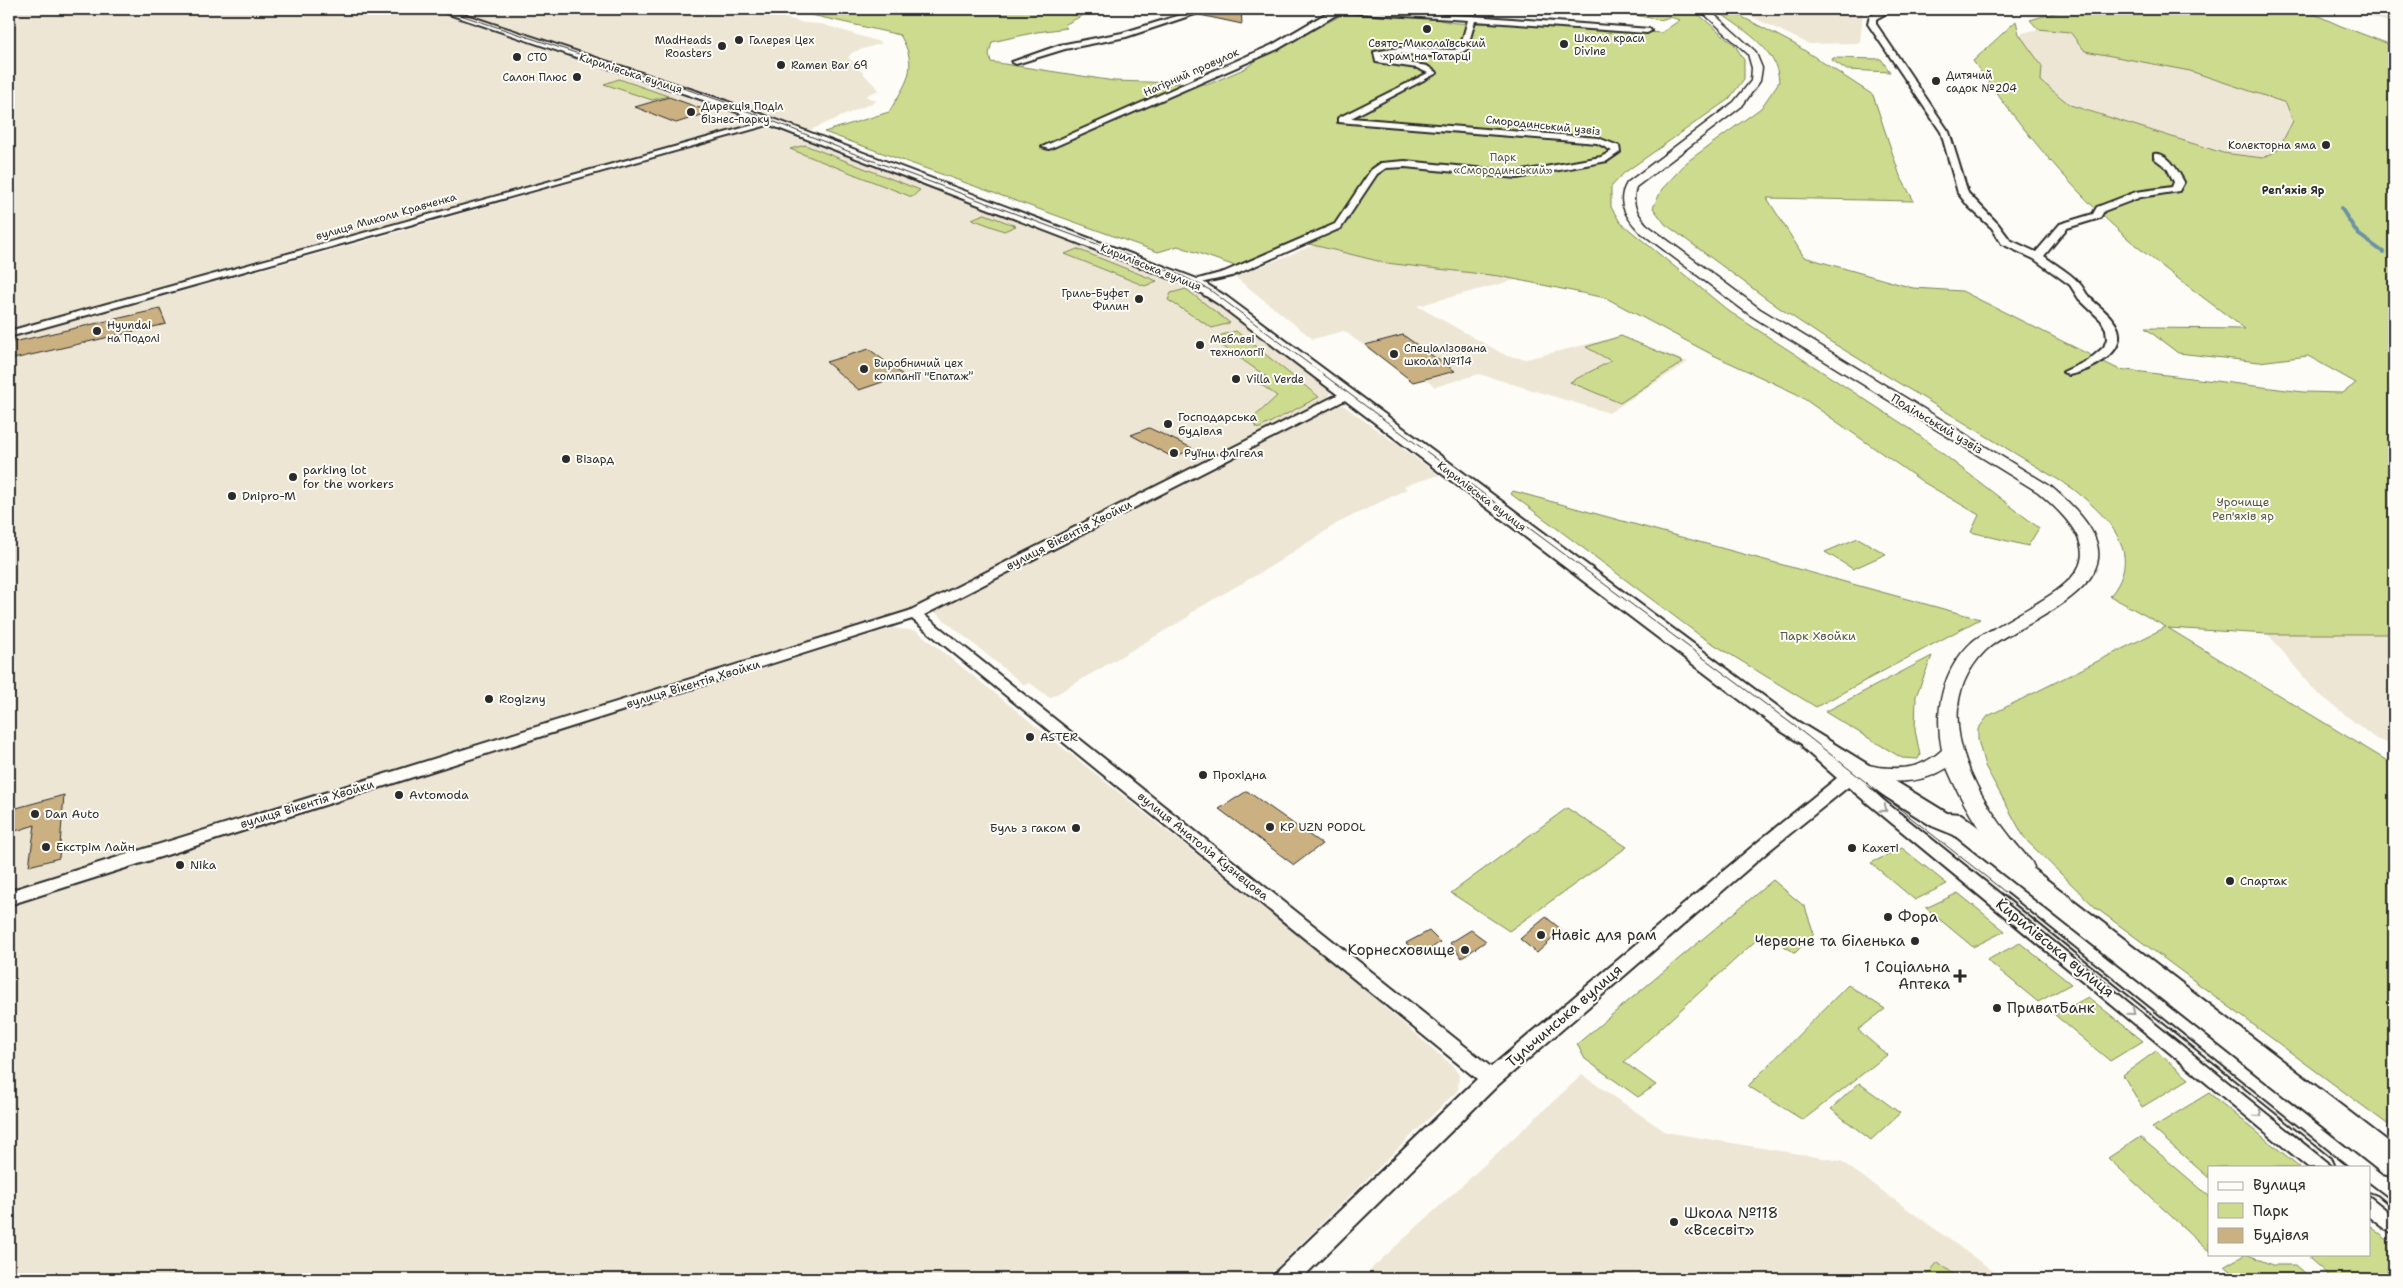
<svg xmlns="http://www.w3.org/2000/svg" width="2403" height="1288" font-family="'Shantell Sans',sans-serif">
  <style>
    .built { fill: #eee6d4 }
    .green { fill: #cddb8e; stroke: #7c835c }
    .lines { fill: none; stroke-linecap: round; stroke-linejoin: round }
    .stream { stroke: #6a92a5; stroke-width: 4 }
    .building { fill: #cbb181; stroke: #2b2b2b }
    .minor-casing { stroke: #2b2b2b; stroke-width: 4 }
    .tertiary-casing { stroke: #2b2b2b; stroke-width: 3 }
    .secondary-casing { stroke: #2b2b2b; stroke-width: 4 }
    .minor { fill: #fdfcf7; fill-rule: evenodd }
    .tertiary { fill: #fdfcf7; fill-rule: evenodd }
    .secondary { fill: #fdfcf7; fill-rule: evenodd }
    .tram-far1 { stroke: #2b2b2b; stroke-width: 1 }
    .tram { stroke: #2b2b2b; stroke-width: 2 }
    .oneway { stroke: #9e9e9b }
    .poi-dot { fill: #2b2b2b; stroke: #fdfcf7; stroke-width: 2 }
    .labels { text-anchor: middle; stroke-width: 4; stroke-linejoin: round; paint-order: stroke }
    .far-poi-label { font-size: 11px; fill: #2b2b2b; stroke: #fdfcf7; text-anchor: start }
    .far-street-label { font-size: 11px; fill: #2b2b2b; stroke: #fdfcf7 }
    .far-park-label { font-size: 11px; fill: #545744; stroke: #fdfcf7 }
    .far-neighbourhood-label { font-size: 11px; font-weight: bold; fill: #2b2b2b; stroke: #fdfcf7 }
    .poi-label { font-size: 12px; fill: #2b2b2b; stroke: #fdfcf7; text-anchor: start }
    .street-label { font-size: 12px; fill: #2b2b2b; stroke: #fdfcf7 }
    .park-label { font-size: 12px; fill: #545744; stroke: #fdfcf7 }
    .near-poi-label { font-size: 15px; fill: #2b2b2b; stroke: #fdfcf7; text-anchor: start }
    .near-street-label { font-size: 15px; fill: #2b2b2b; stroke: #fdfcf7 }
  </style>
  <rect width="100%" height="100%" fill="#fdfcf7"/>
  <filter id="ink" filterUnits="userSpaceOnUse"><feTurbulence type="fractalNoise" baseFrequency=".02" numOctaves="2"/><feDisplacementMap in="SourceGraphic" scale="10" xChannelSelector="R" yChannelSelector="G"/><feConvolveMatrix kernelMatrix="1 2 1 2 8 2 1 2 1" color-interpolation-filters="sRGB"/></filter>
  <g filter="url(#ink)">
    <g class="built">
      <path d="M 9,9 L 428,9 L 751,119 L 754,123 L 9,330 Z"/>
      <path d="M 453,9 L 709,9 L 745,17 L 779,16 L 804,23 L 821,24 L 883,43 L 853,52 L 848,57 L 879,90 L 865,96 L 877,101 L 808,131 L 733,103 Z"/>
      <path d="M 1735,9 L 1871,9 L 1863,13 L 1860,43 L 1809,44 Z"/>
      <path d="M 2341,9 L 2394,9 L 2394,24 L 2368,16 Z"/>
      <path d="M 2038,29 L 2070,32 L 2085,51 L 2190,71 L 2286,103 L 2293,121 L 2278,150 L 2263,158 L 2223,153 L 2070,105 L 2041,81 L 2042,69 L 2019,34 Z"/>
      <path d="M 770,128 L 1190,286 L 1204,293 L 1327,388 L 1330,391 L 1330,395 L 1327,399 L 907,613 L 9,889 L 9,339 L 394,233 L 756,129 Z"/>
      <path d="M 1321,242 L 1519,279 L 1417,306 L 1507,356 L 1526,359 L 1621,336 L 1688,362 L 1609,413 L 1479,374 L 1435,387 L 1425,379 L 1413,382 L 1344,331 L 1313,339 L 1235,277 Z"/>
      <path d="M 1343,405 L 1439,475 L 1404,486 L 1407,489 L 1338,523 L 1270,567 L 1192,612 L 1188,617 L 1050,698 L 1030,683 L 1024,685 L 932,610 L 1331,407 Z"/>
      <path d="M 893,628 L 917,631 L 1337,967 L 1452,1065 L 1459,1075 L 1458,1090 L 1265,1279 L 9,1279 L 9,904 Z"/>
      <path d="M 2268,634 L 2394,634 L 2394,745 L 2376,739 L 2315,691 Z"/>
      <path d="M 1582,1075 L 1666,1132 L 1841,1161 L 2004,1279 L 1380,1279 L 1370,1270 Z"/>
    </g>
    <g class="green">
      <path d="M 785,9 L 1095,9 L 1064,25 L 1067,28 L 1037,32 L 992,42 L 989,54 L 991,62 L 1114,81 L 1209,84 L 1246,68 L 1263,55 L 1348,12 L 1437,19 C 1462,27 1483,22 1509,22 C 1559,23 1611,29 1661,33 L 1680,20 L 1670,17 L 1660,20 L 1605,9 L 1692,9 L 1735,45 L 1744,60 L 1744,79 L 1729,99 L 1624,173 L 1611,187 L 1611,207 L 1620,222 L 1730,312 L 1912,430 L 2039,528 L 2028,546 L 1971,532 L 1979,515 L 1923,482 L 1797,394 L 1711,354 L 1606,298 L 1499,276 L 1386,263 L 1297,241 L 1235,266 L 1178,246 L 1158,252 L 824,132 L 889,112 C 906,83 920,68 900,35 Z"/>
      <path d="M 1715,9 L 1727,9 L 1796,45 L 1873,95 L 1900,176 L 1914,201 L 1767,198 L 1804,257 L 1913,288 L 1962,291 L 2118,369 L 2303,392 L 2343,393 L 2356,383 L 2308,356 L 2259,362 L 2178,353 L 2145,328 L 2245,329 C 2212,304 2178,279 2145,253 C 2078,199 2023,131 1973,61 L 2016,21 L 2019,34 L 2042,66 L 2041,81 L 2070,105 L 2223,153 L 2263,158 L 2278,150 L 2293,121 L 2286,103 L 2190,71 L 2085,51 L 2070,32 L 2038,29 L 2030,20 L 2067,9 L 2303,9 L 2341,26 L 2394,46 L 2394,634 L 2268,634 L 2168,628 L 2394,765 L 2394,1129 L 2096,908 L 2025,839 L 1985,766 L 1978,740 L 1978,729 L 1988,716 L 2166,627 L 2110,596 C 2146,553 2107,516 2072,488 L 1826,339 L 1778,307 L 1665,224 L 1653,208 L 1662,189 L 1688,161 L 1761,108 L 1779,82 C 1778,47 1739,28 1715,9 Z"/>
      <path d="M 1833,58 L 1881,59 L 1890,72 L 1847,70 L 1832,60 Z"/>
      <path d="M 619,79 L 668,96 L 652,100 L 604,84 Z"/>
      <path d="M 805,145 L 920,190 L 912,197 L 790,149 Z"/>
      <path d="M 984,214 L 985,214 L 1016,226 L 1004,231 L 972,219 Z"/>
      <path d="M 1077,249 L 1157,281 L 1145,286 L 1065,254 Z"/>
      <path d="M 1186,289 L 1230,323 L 1212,328 L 1168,300 L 1171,293 Z"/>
      <path d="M 1236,331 L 1319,397 L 1258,429 L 1250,421 L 1277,396 L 1256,381 L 1267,377 L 1211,338 Z"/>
      <path d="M 1621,336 L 1683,362 L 1620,403 L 1570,382 L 1611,361 L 1586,347 Z"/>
      <path d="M 1513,491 L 1980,619 L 1816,707 L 1702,637 L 1511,494 Z"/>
      <path d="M 1858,538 L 1886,554 L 1853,569 L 1825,552 Z"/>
      <path d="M 1932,656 L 1916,696 L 1915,730 L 1920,755 L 1918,759 L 1902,758 L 1825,712 Z"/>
      <path d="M 1567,808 L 1627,847 L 1509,931 L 1451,893 Z"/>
      <path d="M 1902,848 L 1947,884 L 1915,900 L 1871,863 Z"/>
      <path d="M 1773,880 L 1805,907 L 1814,934 L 1795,953 L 1764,933 L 1624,1062 L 1656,1085 L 1638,1097 L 1585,1059 L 1577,1044 Z"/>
      <path d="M 1958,893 L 2005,931 L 1973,947 L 1926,908 Z"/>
      <path d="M 2020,943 L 2071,984 L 2038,1002 L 1987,960 Z"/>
      <path d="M 1848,985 L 1885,1009 L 1858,1030 L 1887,1055 L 1803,1120 L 1748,1086 Z"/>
      <path d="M 2088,997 L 2143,1041 L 2110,1061 L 2055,1015 Z"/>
      <path d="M 2156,1051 L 2189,1079 L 2142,1107 L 2123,1075 Z"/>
      <path d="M 1859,1083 L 1900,1113 L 1871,1140 L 1831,1109 Z"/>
      <path d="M 2209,1093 L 2300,1167 L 2209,1167 L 2209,1178 L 2152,1128 Z"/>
      <path d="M 2140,1137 L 2209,1196 L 2209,1251 L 2108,1158 Z"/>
      <path d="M 2369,1226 L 2394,1245 L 2394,1279 L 2333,1279 L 2310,1259 L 2310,1254 L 2369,1254 Z"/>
      <path d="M 2246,1254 L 2272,1265 L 2296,1265 L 2312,1279 L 2240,1279 L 2225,1266 Z"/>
      <path d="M 1938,1262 L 1960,1279 L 1923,1279 Z"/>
    </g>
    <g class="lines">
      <g class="stream">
        <path d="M 2341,208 L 2358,234 L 2383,252"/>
        <path d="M 1336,230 L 1348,219 L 1344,212"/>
      </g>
    </g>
    <g class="building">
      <path d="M 1212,9 L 1241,9 L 1242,24 L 1200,15 Z"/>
      <path d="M 669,97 L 711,112 L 676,123 L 635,107 Z"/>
      <path d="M 160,309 L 166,324 L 9,360 L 9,343 Z"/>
      <path d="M 1403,335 L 1437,359 L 1455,371 L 1413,382 L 1365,345 Z"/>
      <path d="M 869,349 L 903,375 L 859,390 L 826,362 Z"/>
      <path d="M 1149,428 L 1192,448 L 1174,458 L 1131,435 Z"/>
      <path d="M 1247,791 L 1322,844 L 1294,865 L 1219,809 Z"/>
      <path d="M 64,795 L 59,858 L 29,866 L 35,825 L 9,833 L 9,810 Z"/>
      <path d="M 1546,917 L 1562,930 L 1537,953 L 1520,939 Z"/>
      <path d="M 1471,930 L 1486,941 L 1462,958 L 1450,943 Z"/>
      <path d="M 1429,931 L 1440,942 L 1421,956 L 1406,943 Z"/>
    </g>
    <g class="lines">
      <defs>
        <g id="minor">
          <path d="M 1200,9 L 1210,9 L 1126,37 L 1065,49 L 1016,64 L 1012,62 L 1060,45 L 1122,33 Z"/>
          <path d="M 1332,9 L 1472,16 L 1650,29 L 1651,31 L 1647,33 L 1475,21 L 1467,49 C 1447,65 1406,49 1381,55 L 1385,59 L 1427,66 L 1437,73 L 1351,118 L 1598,138 L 1619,146 L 1620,152 L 1607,161 L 1517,178 L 1405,167 L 1386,168 L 1377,174 L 1341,228 L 1232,276 L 1191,285 L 1191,281 L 1224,272 L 1335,224 L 1371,170 L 1381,163 L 1405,161 L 1517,172 L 1601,157 L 1612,151 L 1597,143 L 1338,122 L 1338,118 L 1428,73 L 1417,68 L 1376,62 L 1374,52 L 1399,48 L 1454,50 L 1460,48 L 1468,20 L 1341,12 L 1278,49 L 1049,149 L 1042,147 L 1272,45 L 1332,10 Z"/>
          <path d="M 1884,9 L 1893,9 L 1876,19 L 1876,24 L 1949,132 L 1968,193 L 1998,224 L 2010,240 L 2036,252 L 2060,224 L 2093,214 L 2097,207 L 2136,192 L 2172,187 L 2174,182 L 2167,168 L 2154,158 L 2154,154 C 2168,152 2178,171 2184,182 L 2179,191 L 2141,197 L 2104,211 L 2100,218 L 2067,228 L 2044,256 C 2054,264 2069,272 2078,282 C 2083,286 2085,293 2089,297 C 2099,307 2113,316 2118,329 C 2126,355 2088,371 2069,375 L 2063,372 L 2089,360 L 2104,347 L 2107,339 L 2106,329 L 2101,320 L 2079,299 L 2070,285 L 2034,259 L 2002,244 L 1992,228 L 1969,207 L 1958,193 L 1941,132 L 1868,24 L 1870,16 Z"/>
          <path d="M 768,121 L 775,123 L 9,337 L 9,331 Z"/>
          <path d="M 1347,390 L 1353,394 L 1351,397 L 924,615 L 1491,1067 L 1759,841 L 1837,778 L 1804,749 L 1802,745 L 1804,741 L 1816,741 L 1848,769 L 1857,765 L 1863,767 L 1865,771 L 1859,778 L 1883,800 L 2332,1160 L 2335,1167 L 2308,1167 L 1848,787 L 1771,849 L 1498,1085 L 1301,1279 L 1274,1279 L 1277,1271 L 1477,1079 L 912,619 L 9,905 L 9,891 L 909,611 Z"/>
          <path d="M 2369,1193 L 2377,1196 L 2394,1210 L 2394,1233 L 2386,1230 L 2369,1217 Z"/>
        </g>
        <path id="tertiary" d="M 1699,9 L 1708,9 L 1755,51 L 1762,68 L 1760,81 L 1742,106 L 1636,187 C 1631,203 1636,213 1647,225 L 1760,309 L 2050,486 C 2125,548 2108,580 2031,623 C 2016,631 1997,639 1985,651 C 1921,716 1983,809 2031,861 L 2034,867 L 2031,873 C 2026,874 2021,876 2016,873 C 2011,870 2006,863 2002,859 C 1979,832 1961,801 1947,768 C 1918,786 1891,782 1858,778 L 1851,776 L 1848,771 L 1851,766 C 1860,763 1868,765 1878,767 C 1904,770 1922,768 1942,750 C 1934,711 1942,670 1972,642 C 1980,635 1990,631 1998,626 C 2067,585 2125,565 2038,492 L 1750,315 L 1639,231 C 1625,216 1616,201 1627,183 L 1734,102 L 1751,81 L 1752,68 L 1748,54 Z"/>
        <path id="secondary" d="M 434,9 L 448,9 L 726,101 L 1200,280 L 1227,297 L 1797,721 L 1947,813 L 1961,814 L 2394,1146 L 2394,1177 L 2383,1174 L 1954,835 L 1932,826 L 1781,731 L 1217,303 L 1190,286 L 718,105 Z"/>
      </defs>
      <use href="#minor" class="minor-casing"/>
      <use href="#tertiary" class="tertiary-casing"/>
      <use href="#secondary" class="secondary-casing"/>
      <use href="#minor" class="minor"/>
      <use href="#tertiary" class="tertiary"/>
      <use href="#secondary" class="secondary"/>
      <path class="tram-far1" d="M 442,9 L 722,101 L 855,154 L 1180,275 L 1210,290 L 1792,724 L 2009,895"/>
      <g class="tram">
        <path d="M 2007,893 L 2349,1167"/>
        <path d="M 2002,899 L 2334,1167"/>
        <path d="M 2369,1183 L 2394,1202"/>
        <path d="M 2369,1195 L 2394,1215"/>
      </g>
    </g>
    <defs><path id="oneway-chevron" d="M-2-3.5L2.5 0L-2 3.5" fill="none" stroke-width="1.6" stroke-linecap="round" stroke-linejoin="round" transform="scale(1.25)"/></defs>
    <g class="oneway">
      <use href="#oneway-chevron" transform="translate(1884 809) rotate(39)"/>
      <use href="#oneway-chevron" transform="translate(2132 1012) rotate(39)"/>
      <use href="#oneway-chevron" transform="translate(2259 1114) rotate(39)"/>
    </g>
  </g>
  <g class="poi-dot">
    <circle cx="1427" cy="29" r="5"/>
    <circle cx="739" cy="40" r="5"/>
    <circle cx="1564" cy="44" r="5"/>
    <circle cx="722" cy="46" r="5"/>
    <circle cx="517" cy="57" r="5"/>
    <circle cx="781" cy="65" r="5"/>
    <circle cx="577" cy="77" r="5"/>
    <circle cx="1936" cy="81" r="5"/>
    <circle cx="691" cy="112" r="5"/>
    <circle cx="2326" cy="145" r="5"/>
    <circle cx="1139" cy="299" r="5"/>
    <circle cx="97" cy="331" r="5"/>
    <circle cx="1200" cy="345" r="5"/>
    <circle cx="1394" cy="354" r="5"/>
    <circle cx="864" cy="369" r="5"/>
    <circle cx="1236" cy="379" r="5"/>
    <circle cx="1168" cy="424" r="5"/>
    <circle cx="1174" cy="453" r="5"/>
    <circle cx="566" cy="459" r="5"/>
    <circle cx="293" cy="477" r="5"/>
    <circle cx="232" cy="496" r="5"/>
    <circle cx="489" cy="699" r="5"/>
    <circle cx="1030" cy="737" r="5"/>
    <circle cx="1203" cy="775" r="5"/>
    <circle cx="399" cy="795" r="5"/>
    <circle cx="35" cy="814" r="5"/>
    <circle cx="1270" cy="827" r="5"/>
    <circle cx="1076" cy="828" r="5"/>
    <circle cx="46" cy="847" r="5"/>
    <circle cx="1852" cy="848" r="5"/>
    <circle cx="180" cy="865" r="5"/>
    <circle cx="2230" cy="881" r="5"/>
    <circle cx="1888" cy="917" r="5"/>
    <circle cx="1541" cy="935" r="5"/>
    <circle cx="1915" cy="941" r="5"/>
    <circle cx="1465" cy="950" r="5"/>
    <path d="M1957.5 968.5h5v5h5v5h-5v5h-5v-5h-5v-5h5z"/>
    <circle cx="1997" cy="1008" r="5"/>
    <circle cx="1674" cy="1222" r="5"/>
  </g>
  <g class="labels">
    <g class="far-poi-label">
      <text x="1574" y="42">Школа краси<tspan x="1574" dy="13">Divine</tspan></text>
      <text x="712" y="44" text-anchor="end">MadHeads<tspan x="712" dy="13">Roasters</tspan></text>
      <text x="749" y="44">Галерея Цех</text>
      <text x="1427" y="47" text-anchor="middle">Свято-Миколаївський<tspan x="1427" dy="13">храм на Татарці</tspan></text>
      <text x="527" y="61">СТО</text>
      <text x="791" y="69">Ramen Bar 69</text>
      <text x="1946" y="79">Дитячий<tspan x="1946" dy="13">садок №204</tspan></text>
      <text x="567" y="81" text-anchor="end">Салон Плюс</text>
      <text x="701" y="110">Дирекція Поділ<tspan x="701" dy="13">бізнес-парку</tspan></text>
      <text x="2316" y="149" text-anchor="end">Колекторна яма</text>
      <text x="1129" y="297" text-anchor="end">Гриль-Буфет<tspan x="1129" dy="13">Филин</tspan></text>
      <text x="107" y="329">Hyundai<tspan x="107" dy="13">на Подолі</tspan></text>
      <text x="1210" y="343">Меблеві<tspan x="1210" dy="13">технології</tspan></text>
      <text x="1404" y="352">Спеціалізована<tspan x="1404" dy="13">школа №114</tspan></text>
      <text x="874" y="367">Виробничий цех<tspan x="874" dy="13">компанії "Епатаж"</tspan></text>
      <text x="1246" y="383">Villa Verde</text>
    </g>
    <g class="far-street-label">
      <text transform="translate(1191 72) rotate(-24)" y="4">Нагірний провулок</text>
      <text transform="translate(631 73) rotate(18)" y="4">Кирилівська вулиця</text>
      <text transform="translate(1543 125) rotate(6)" y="4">Смородинський узвіз</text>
      <text transform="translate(386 216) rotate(-16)" y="4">вулиця Миколи Кравченка</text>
      <text transform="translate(1151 267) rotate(22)" y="4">Кирилівська вулиця</text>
      <text transform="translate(1482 496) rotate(37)" y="4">Кирилівська вулиця</text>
    </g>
    <g class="far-park-label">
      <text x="1503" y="161">Парк<tspan x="1503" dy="13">«Смородинський»</tspan></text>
    </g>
    <g class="far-neighbourhood-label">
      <text x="2293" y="194">Репʼяхів Яр</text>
    </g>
    <g class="poi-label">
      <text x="1178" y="421">Господарська<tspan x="1178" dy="14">будівля</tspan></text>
      <text x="1184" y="457">Руїни флігеля</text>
      <text x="576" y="463">Візард</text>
      <text x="303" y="474">parking lot<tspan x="303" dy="14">for the workers</tspan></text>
      <text x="242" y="500">Dnipro-M</text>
      <text x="499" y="703">Rogizny</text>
      <text x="1040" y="741">ASTER</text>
      <text x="1213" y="779">Прохідна</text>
      <text x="409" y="799">Avtomoda</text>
      <text x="45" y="818">Dan Auto</text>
      <text x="1280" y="831">KP UZN PODOL</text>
      <text x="1066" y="832" text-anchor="end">Буль з гаком</text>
      <text x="56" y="851">Екстрім Лайн</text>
      <text x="1862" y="852">Кахеті</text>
      <text x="190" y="869">Nika</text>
      <text x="2240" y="885">Спартак</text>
    </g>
    <g class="street-label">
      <text transform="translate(1937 424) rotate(31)" y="4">Подільський узвіз</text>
      <text transform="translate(1069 535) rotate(-27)" y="4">вулиця Вікентія Хвойки</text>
      <text transform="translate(693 684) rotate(-17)" y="4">вулиця Вікентія Хвойки</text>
      <text transform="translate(307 804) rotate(-17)" y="4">вулиця Вікентія Хвойки</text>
      <text transform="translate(1203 846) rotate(39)" y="4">вулиця Анатолія Кузнецова</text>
    </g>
    <g class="park-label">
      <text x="2243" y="506">Урочище<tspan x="2243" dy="14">Реп'яхів яр</tspan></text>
      <text x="1818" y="640">Парк Хвойки</text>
    </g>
    <g class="near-poi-label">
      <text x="1898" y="922">Фора</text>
      <text x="1551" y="940">Навіс для рам</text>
      <text x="1905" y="946" text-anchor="end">Червоне та біленька</text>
      <text x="1455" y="955" text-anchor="end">Корнесховище</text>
      <text x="1950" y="972" text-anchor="end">1 Соціальна<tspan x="1950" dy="17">Аптека</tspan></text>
      <text x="2007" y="1013">ПриватБанк</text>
      <text x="1684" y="1218">Школа №118<tspan x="1684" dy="17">«Всесвіт»</tspan></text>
    </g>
    <g class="near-street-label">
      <text transform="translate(2055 948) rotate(39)" y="5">Кирилівська вулиця</text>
      <text transform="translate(1564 1016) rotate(-41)" y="5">Тульчинська вулиця</text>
    </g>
  </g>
  <rect width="2403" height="1288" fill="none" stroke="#fdfcf7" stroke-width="30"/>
  <rect x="15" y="15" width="2373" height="1258" fill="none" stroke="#2b2b2b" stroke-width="2" filter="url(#ink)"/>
  <rect x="2208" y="1166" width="162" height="90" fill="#fdfcf7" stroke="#a9a8a5"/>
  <rect x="2218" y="1182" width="25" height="8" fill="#fdfcf7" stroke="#a9a8a5"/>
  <text x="2253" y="1190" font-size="15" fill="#2b2b2b">Вулиця</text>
  <rect x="2218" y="1203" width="25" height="15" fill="#cddb8e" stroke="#a9a8a5"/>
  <text x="2253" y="1216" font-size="15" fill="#2b2b2b">Парк</text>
  <rect x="2218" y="1228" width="25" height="15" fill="#cbb181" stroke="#a9a8a5"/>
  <text x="2253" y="1240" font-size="15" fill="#2b2b2b">Будівля</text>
</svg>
